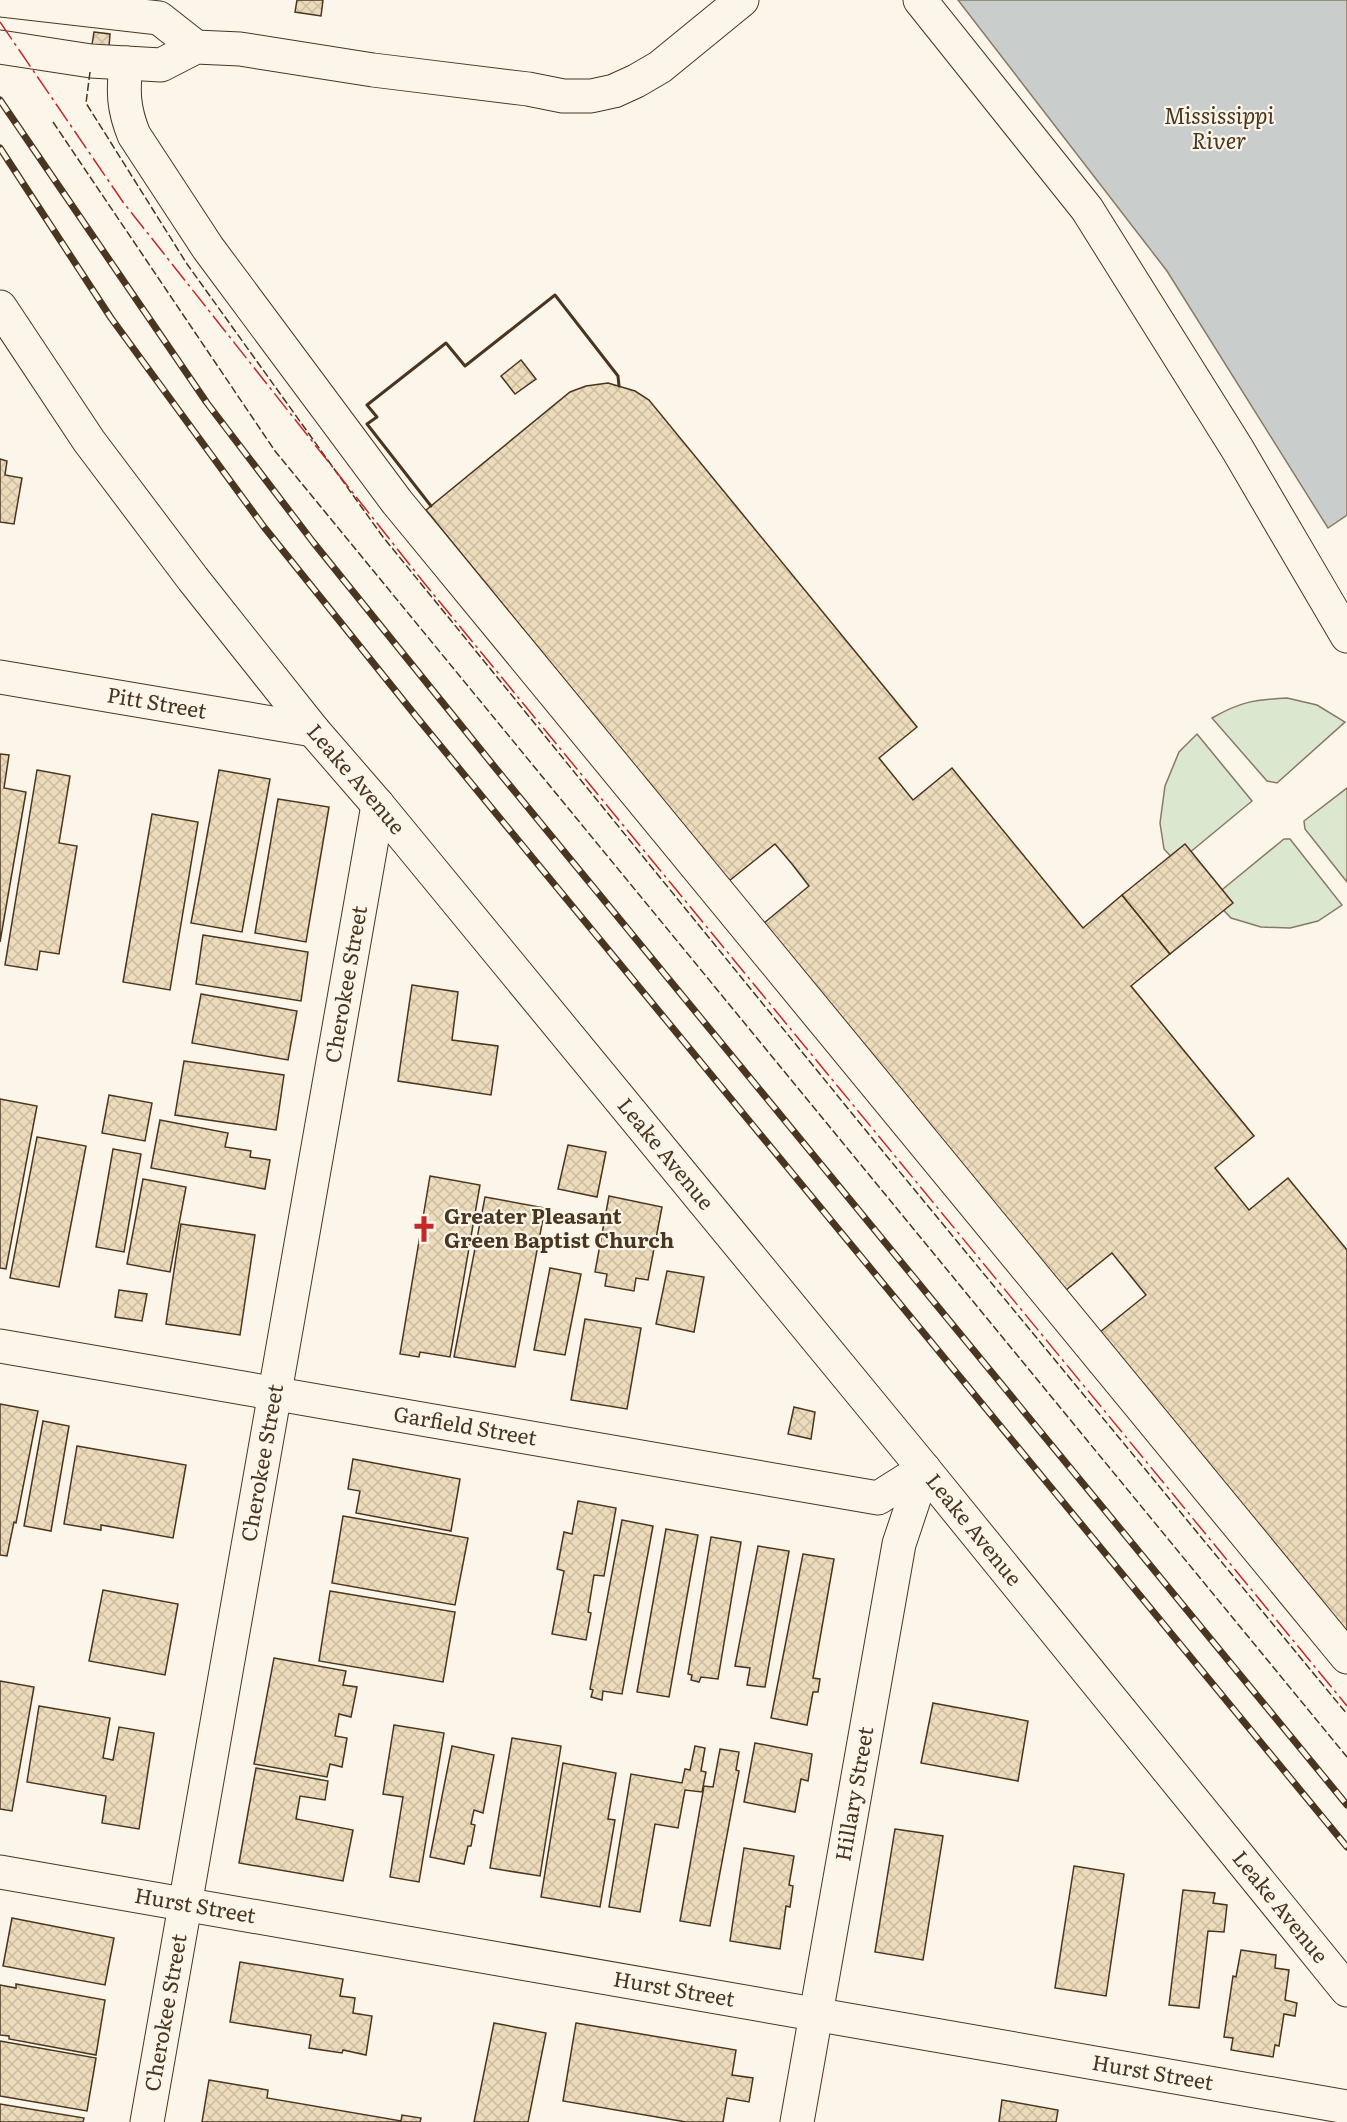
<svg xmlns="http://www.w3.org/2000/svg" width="1347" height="2122" font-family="Literata,serif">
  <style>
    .green { fill: #dce7d0; stroke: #887966; stroke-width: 1.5 }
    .water { fill: #c9cecd; stroke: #887966; stroke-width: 1.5 }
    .building { fill: url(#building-cross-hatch); stroke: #4a3520; stroke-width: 1.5 }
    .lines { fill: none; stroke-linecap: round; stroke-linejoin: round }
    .minor-casing { stroke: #4a3520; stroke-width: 35 }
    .minor { stroke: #fbf6e9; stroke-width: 33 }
    .rail-casing { stroke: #4a3520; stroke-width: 7 }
    .rail { stroke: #fbf6e9; stroke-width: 4.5; stroke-dasharray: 14; stroke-linecap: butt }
    .fence { stroke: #4a3520; stroke-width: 1.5; stroke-dasharray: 8 3; stroke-linecap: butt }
    .wall { stroke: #4a3520; stroke-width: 3 }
    .power { stroke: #c62828; stroke-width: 1.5; stroke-dasharray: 21 4.5 3 4.5; stroke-linecap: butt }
    .labels { text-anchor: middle; stroke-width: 4.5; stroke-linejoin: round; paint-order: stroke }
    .street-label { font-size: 21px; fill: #4a3520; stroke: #fbf6e9 }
    .poi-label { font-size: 21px; font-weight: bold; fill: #4a3520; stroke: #fbf6e9; text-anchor: start }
    .water-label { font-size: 22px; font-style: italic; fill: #4a3520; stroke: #fbf6e9 }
  </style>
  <defs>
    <pattern id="building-cross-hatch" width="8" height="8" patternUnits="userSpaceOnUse" patternTransform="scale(1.5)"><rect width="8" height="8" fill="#ecdcbc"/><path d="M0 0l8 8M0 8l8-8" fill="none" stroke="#ccbda1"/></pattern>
  </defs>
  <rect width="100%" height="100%" fill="#fbf6e9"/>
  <g class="green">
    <path d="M 1287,698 L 1317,705 L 1345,722 L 1277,783 L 1267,781 L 1212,718 C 1242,701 1254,700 1287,698 Z"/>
    <path d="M 1197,734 L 1252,801 L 1177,863 L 1164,849 L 1160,823 L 1165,786 L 1179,752 Z"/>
    <path d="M 1347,788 L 1347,882 L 1305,829 L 1304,821 Z"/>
    <path d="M 1284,839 L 1290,839 L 1342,905 L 1318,921 L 1290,928 L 1261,927 L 1231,918 L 1212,898 Z"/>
  </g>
  <path class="water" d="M 958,0 L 1347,0 L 1347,515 L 1328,528 L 1167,271 Z"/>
  <g class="building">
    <path d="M 297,0 L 323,0 L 321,16 L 295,12 Z"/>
    <path d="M 94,32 L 110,34 L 109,47 L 92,45 Z"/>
    <path d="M 521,360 L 536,379 L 515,394 L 501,376 Z"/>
    <path d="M 608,383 L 635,391 L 649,400 L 917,727 L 879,758 L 913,800 L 952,768 L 1083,928 L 1122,895 L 1170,954 L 1131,986 L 1254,1136 L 1215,1168 L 1249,1210 L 1288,1178 L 1347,1250 L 1347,1632 L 1100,1332 L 1146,1295 L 1112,1253 L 1066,1290 L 764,923 L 809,886 L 792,864 L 775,844 L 729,881 L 426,510 L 570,392 L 586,386 Z"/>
    <path d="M 0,459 L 7,461 L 5,475 L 22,478 L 14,524 L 0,522 Z"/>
    <path d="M 0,754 L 9,755 L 4,788 L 26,792 L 0,942 Z"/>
    <path d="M 37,770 L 70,776 L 59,843 L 77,846 L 59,954 L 40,951 L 37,970 L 5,965 Z"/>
    <path d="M 219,770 L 270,779 L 242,932 L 191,923 Z"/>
    <path d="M 278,799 L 329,807 L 306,942 L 255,933 Z"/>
    <path d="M 152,814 L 198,822 L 170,990 L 123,982 Z"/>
    <path d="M 1185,844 L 1233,903 L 1170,954 L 1122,895 Z"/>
    <path d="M 203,935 L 308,952 L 301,1001 L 196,984 Z"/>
    <path d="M 412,985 L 458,992 L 452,1040 L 498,1046 L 491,1095 L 398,1081 Z"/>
    <path d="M 201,994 L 297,1011 L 288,1060 L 192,1043 Z"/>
    <path d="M 184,1061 L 284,1075 L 276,1130 L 175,1115 Z"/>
    <path d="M 109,1095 L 152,1103 L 145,1141 L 102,1133 Z"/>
    <path d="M 0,1099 L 37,1106 L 6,1269 L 0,1268 Z"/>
    <path d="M 160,1120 L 228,1133 L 225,1147 L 251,1151 L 250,1157 L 270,1160 L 265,1189 L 151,1168 Z"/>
    <path d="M 37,1137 L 86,1146 L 59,1287 L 10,1278 Z"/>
    <path d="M 568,1145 L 606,1152 L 597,1197 L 558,1189 Z"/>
    <path d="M 113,1149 L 141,1154 L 124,1252 L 96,1247 Z"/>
    <path d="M 430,1176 L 480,1185 L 450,1357 L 420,1352 L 419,1357 L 400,1354 Z"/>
    <path d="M 143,1179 L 186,1187 L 170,1272 L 127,1264 Z"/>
    <path d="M 609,1196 L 662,1207 L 648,1280 L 636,1278 L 634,1291 L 605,1286 L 607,1274 L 595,1272 Z"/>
    <path d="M 485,1197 L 545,1208 L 515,1367 L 454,1357 Z"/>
    <path d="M 181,1224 L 255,1235 L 240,1335 L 166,1324 Z"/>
    <path d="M 550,1268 L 581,1274 L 565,1355 L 534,1350 Z"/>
    <path d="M 667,1271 L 704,1277 L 694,1332 L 656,1324 Z"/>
    <path d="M 119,1290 L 147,1294 L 142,1321 L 115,1317 Z"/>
    <path d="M 585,1319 L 641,1328 L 627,1409 L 571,1400 Z"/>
    <path d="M 0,1404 L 38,1411 L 16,1523 L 14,1522 L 7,1556 L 0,1555 Z"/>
    <path d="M 794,1407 L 815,1412 L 811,1439 L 788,1434 Z"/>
    <path d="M 43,1421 L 69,1426 L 51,1531 L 24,1526 Z"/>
    <path d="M 77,1446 L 186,1465 L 173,1538 L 101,1525 L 101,1530 L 64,1524 Z"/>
    <path d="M 353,1459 L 460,1479 L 451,1531 L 356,1513 L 360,1491 L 348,1489 Z"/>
    <path d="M 578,1501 L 616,1508 L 604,1576 L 594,1575 L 588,1612 L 591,1613 L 586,1640 L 552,1634 L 564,1571 L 557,1569 L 564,1532 L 572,1534 Z"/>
    <path d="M 343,1516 L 468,1538 L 455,1605 L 332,1583 Z"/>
    <path d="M 622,1520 L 653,1526 L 622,1694 L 603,1691 L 602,1700 L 591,1697 L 593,1690 L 590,1689 Z"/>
    <path d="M 666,1529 L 698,1535 L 669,1697 L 637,1692 Z"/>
    <path d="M 711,1537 L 741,1542 L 718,1679 L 701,1677 L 699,1682 L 691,1680 L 692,1675 L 688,1674 Z"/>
    <path d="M 758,1546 L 789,1551 L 765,1687 L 747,1685 L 750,1668 L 735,1666 Z"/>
    <path d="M 803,1554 L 834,1559 L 813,1678 L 820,1679 L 818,1692 L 813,1692 L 807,1725 L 771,1718 Z"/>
    <path d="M 103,1590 L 178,1604 L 165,1675 L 89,1661 Z"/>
    <path d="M 330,1591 L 455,1612 L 443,1682 L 319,1661 Z"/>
    <path d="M 274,1658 L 346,1671 L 343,1685 L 357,1687 L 351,1717 L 339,1714 L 335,1736 L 347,1738 L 342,1767 L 330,1764 L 327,1777 L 254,1764 Z"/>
    <path d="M 0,1681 L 34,1687 L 12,1811 L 0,1809 Z"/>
    <path d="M 933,1703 L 1028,1721 L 1018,1781 L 921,1763 Z"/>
    <path d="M 39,1706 L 110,1718 L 103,1758 L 113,1760 L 119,1727 L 154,1733 L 139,1829 L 102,1823 L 106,1796 L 27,1782 Z"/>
    <path d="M 394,1725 L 444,1733 L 419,1882 L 390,1877 L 403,1797 L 383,1794 Z"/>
    <path d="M 512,1738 L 561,1746 L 540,1876 L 490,1868 Z"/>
    <path d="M 755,1743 L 812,1754 L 808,1781 L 801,1779 L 795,1812 L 744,1802 Z"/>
    <path d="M 452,1746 L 494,1755 L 483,1813 L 474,1810 L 471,1824 L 475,1825 L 471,1846 L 468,1846 L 464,1864 L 430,1857 Z"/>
    <path d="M 695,1746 L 705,1748 L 701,1771 L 706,1772 L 702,1792 L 685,1790 L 678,1828 L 655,1824 L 640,1912 L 609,1907 L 631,1774 L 682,1783 L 685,1769 L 690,1770 Z"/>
    <path d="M 720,1749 L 739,1752 L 736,1770 L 739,1771 L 710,1926 L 680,1921 L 704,1786 L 713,1787 Z"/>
    <path d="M 563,1763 L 616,1773 L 608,1819 L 615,1820 L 600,1907 L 541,1897 Z"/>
    <path d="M 256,1768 L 328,1781 L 325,1800 L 300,1796 L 296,1819 L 353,1830 L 343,1881 L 239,1863 Z"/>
    <path d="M 895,1829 L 943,1836 L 923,1960 L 875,1952 Z"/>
    <path d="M 744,1848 L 794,1856 L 789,1885 L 793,1886 L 790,1907 L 786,1906 L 780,1949 L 730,1941 Z"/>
    <path d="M 1074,1866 L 1124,1874 L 1106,1996 L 1055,1988 Z"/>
    <path d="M 1183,1890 L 1215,1893 L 1213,1903 L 1227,1905 L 1224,1932 L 1208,1931 L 1199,2008 L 1169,2005 Z"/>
    <path d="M 12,1918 L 114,1938 L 105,1985 L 3,1966 Z"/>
    <path d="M 1241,1950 L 1276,1955 L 1275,1968 L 1289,1970 L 1285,2000 L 1297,2003 L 1295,2016 L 1284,2014 L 1279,2046 L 1275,2045 L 1273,2057 L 1231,2050 L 1233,2038 L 1224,2037 L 1233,1976 L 1236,1977 Z"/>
    <path d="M 240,1962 L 343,1979 L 340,1996 L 355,1998 L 353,2013 L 372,2016 L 366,2055 L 343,2050 L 342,2053 L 309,2048 L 311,2035 L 230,2022 Z"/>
    <path d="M 16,1984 L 105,2000 L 96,2055 L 9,2039 L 9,2036 L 0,2035 L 0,1985 L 16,1988 Z"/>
    <path d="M 494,2023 L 546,2033 L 528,2122 L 474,2122 Z"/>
    <path d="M 576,2023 L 736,2050 L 732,2075 L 753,2078 L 749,2102 L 727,2098 L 723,2122 L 686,2122 L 563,2101 Z"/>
    <path d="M 0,2041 L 96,2058 L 87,2111 L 0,2096 Z"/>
    <path d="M 209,2080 L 268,2090 L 267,2098 L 401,2121 L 402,2115 L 421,2118 L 420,2122 L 202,2122 Z"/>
    <path d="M 1002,2100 L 1058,2110 L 1056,2122 L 999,2122 Z"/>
    <path d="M 0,2104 L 84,2118 L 83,2122 L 0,2122 Z"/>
  </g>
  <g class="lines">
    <defs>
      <g id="minor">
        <path d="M 0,0 L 159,18 L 196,47"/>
        <path d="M 920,0 L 1087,209 L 1238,450 L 1347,636"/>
        <path d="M 0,47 L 91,61 L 161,65 L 196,47 L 240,49 L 373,70 L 528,89 L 563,96 L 591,96 L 614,91 L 636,81 L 660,67 L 742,0"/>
        <path d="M 126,63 C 123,91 123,108 134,135 L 208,248 L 397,502 L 1347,1657"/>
        <path id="s1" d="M 0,307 L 89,441 L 193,579 L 313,730 L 378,805 L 924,1469 L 1347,1990"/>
        <path id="s2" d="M 0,677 L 313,730"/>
        <path id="s3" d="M 0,1346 L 878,1498 L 924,1469"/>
        <path id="s4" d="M 0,1872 L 1347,2107"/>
        <path id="s5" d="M 147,2122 L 378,805"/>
        <path id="s6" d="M 797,2122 L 899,1544 L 924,1469"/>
      </g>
    </defs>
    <use href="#minor" class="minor-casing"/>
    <use href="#minor" class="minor"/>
    <defs>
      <g id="rail">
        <path d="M 0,100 L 207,403 L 313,542 L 493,765 L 1347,1805"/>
        <path d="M 0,148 L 111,318 L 264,527 L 415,715 L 1347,1847"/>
      </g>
    </defs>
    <use href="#rail" class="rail-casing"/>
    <use href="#rail" class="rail"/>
    <g class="fence">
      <path d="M 90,72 L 86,103 L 187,264 L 383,537 L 885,1154 L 1347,1714"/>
      <path d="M 53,122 L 275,451 L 1347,1757"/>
    </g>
    <path class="wall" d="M 431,506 L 367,424 L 377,417 L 367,405 L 446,343 L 465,366 L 555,295 L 618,376 L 619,386"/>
    <path class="power" d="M 0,22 L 123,202 L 425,584 L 1347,1706"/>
  </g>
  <defs>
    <symbol id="church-bare" viewBox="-9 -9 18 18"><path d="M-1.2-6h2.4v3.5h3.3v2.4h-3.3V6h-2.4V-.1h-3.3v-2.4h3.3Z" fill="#c62828" stroke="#fbf6e9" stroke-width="2.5" paint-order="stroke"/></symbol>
  </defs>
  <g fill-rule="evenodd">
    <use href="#church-bare" x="405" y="1210" width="38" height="38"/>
  </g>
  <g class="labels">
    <g class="street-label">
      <text dy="7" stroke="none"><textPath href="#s2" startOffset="159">Pitt Street</textPath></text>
      <text dy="7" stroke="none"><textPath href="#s1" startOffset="592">Leake Avenue</textPath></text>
      <text dy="7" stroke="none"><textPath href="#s5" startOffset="1155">Cherokee Street</textPath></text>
      <text dy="7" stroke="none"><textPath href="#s1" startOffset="1078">Leake Avenue</textPath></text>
      <text dy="7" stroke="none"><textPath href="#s3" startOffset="472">Garfield Street</textPath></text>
      <text dy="7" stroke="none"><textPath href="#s5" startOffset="669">Cherokee Street</textPath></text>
      <text dy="7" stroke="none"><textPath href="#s1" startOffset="1564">Leake Avenue</textPath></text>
      <text dy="7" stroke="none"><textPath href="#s6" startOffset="333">Hillary Street</textPath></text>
      <text dy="7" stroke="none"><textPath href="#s4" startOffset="198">Hurst Street</textPath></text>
      <text dy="7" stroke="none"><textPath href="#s1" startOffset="2050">Leake Avenue</textPath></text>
      <text dy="7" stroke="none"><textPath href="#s4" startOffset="684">Hurst Street</textPath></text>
      <text dy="7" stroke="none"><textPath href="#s5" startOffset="111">Cherokee Street</textPath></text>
      <text dy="7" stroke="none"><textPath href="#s4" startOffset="1170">Hurst Street</textPath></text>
    </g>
    <g class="poi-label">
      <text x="444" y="1224">Greater Pleasant<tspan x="444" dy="24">Green Baptist Church</tspan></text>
    </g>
    <g class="water-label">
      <text x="1219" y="124">Mississippi<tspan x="1219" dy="25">River</tspan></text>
    </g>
  </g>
</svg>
